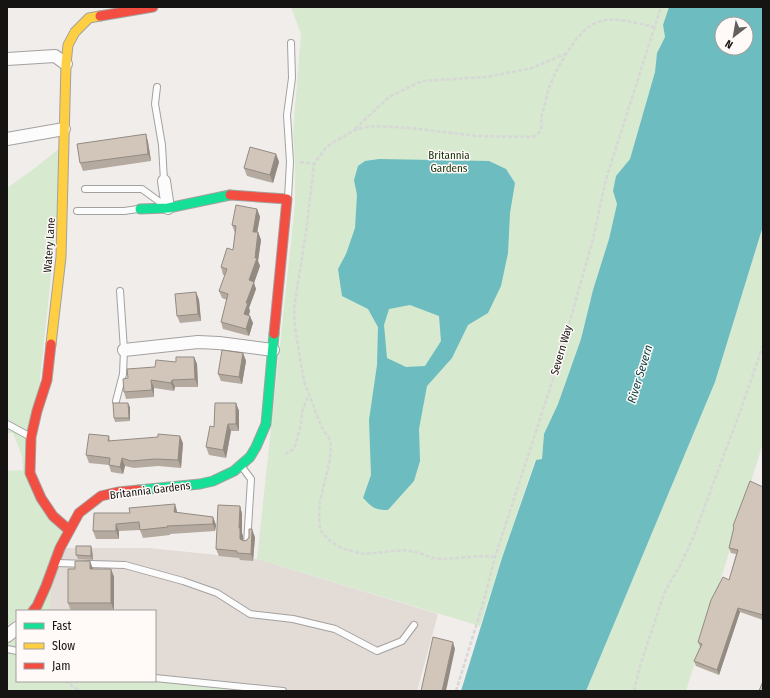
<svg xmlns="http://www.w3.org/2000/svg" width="770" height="698" font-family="'Fira Sans Condensed',sans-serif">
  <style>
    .built { fill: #e3dbd6 }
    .green { fill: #d7e9cf }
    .water { fill: #6cbcc0; fill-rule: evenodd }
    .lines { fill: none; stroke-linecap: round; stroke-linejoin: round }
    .lane-casing { stroke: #a3a1a0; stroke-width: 8 }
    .street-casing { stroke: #a3a1a0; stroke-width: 14 }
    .fast-casing { stroke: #a3a1a0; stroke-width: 11 }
    .slow-casing { stroke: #a3a1a0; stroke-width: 11 }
    .jam-casing { stroke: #a3a1a0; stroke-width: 11 }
    .path { stroke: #d7d7d7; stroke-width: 2.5; stroke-dasharray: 4 2; stroke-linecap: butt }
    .lane { stroke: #fdfcfc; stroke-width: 6 }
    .street { stroke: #fdfcfc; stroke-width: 12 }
    .fast { stroke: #16e098; stroke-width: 9 }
    .slow { stroke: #ffcf43; stroke-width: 9 }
    .jam { stroke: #f24e42; stroke-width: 9 }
    .wall { fill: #b5aaa0 }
    .shaded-wall { fill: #938b82 }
    .building { fill: #d2c6ba; stroke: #938b82 }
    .labels { text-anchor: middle; stroke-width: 3; stroke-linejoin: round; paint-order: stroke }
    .park-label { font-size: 11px; fill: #123206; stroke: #fffaf8 }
    .street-label { font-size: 11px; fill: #151412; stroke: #fffaf8 }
    .water-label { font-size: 12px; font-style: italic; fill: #104345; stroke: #fffaf8 }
  </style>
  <rect width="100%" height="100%" fill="#f0edeb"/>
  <path class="built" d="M 60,548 L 149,548 L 257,559 L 438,614 L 417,691 L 283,691 L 155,678 L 155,611 L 49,611 L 54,563 Z"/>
  <g class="green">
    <path d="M 291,7 L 669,7 L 663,25 L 665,37 L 657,53 L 655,72 L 630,159 L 616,176 L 613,191 L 617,204 L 609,239 L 593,290 L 581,339 L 558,404 L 544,434 L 542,459 L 535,460 L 502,558 L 480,626 L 257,559 L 295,205 L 295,161 L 293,133 L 301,34 Z"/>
    <path d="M 65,144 L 30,473 L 69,530 L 54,563 L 49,611 L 17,611 L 17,681 L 155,681 L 283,691 L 7,691 L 7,471 L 23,470 L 22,456 L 13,433 L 7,433 L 7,188 L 35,168 Z"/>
    <path d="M 763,226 L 763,443 L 686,691 L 586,691 L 715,382 Z"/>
  </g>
  <g class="water">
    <path d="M 669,7 L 763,7 L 763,226 L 715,382 L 586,691 L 461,691 L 502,558 L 536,460 L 542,459 L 544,434 L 558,404 L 581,339 L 593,290 L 609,239 L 617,204 L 613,191 L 616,176 L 630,159 L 655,72 L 657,53 L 665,37 L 663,25 ZM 722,24 L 746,24 L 746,48 L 722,48 Z"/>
    <path d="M 379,159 L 489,161 L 506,169 L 515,183 L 510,213 L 508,253 L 501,286 L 488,313 L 468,325 L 452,358 L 427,386 L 419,429 L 420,461 L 414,481 L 388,510 C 374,510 372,507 363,498 L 371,475 L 369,420 L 377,365 L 378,327 L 368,309 L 342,296 L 338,269 L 346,254 L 355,228 L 357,195 L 354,180 L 358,166 L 365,161 ZM 410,305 L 439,316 L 441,341 L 425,366 L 406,367 L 387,358 L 384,325 L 389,309 Z"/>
  </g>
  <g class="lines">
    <defs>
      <g id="lane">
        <path d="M 157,87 L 155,104 L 162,145 L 164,181"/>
        <path d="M 85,189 L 142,189 L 164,205"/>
        <path d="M 288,198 L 290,162 L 287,115 L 292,78 L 291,43"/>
        <path d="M 77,211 L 124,211 L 138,209"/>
        <path d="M 116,401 L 123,374 L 124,350 L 120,291"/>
        <path d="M 7,424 L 29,436"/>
        <path d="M 242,467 L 251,479 L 247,544"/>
        <path d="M 56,563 L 125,565 L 183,581 L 217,593 L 250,614 L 293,619 L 335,629 L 377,651 L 402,641 L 414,625"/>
        <path d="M 7,649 L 17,651"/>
        <path d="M 155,678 L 283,691"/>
      </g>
      <g id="street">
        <path d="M 7,59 L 55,56 L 66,64"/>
        <path d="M 7,139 L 64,129"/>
        <path d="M 164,181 L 168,208"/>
        <path d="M 124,350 L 198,342 L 219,343 L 273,350"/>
        <path d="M 7,636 L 17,628"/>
      </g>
      <g id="fast">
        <path d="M 140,209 L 168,208 L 230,195"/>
        <path d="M 139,490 L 200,484 L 213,481 L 234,471 L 250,457 L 256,447 L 266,424 L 274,334"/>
      </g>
      <path id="slow" d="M 51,344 L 61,257 L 66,64 L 68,45 L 75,32 L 89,18 L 100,16"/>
      <g id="jam">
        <path d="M 100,16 L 153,7"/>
        <path d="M 230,195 L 287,199 L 274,334"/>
        <path d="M 51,344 L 47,380 L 37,411 L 31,437 L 30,473 L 41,498 L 53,516 L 69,530"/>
        <path d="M 33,611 L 37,606 L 46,586 L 60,548 L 79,513 L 101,496 L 118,492 L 139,490"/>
      </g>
    </defs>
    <use href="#lane" class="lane-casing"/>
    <use href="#street" class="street-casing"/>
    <use href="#fast" class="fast-casing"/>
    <use href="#slow" class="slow-casing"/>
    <use href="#jam" class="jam-casing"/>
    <g class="path">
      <path d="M 355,129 L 389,97 L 422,81 L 486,77 L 532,68 L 567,53"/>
      <path d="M 300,162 L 314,164"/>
      <path d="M 285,454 L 294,449 L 301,425 L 302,412 L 308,396"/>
      <path d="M 495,557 L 482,556 L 445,559 L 432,558 L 420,553 L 405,550 L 363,554 L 341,548 L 329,540 L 320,530 L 319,516 L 320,501 L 330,460 L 331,446 L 330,440 L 321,426 L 304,381 L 295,328 L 294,308 L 306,232 L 314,164 L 325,149 L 334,142 L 355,130 L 367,127 L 376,126 L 411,128 L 476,136 L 532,137 C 545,132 540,125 542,114 C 545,106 546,96 549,88 C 555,71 574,37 589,27 C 593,23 600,21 606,20 C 621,18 639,24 654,27"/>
      <path d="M 65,681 L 75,688 L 81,691"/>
      <path d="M 456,691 L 484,600 L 495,557 L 557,367 L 593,239 L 606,179 L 661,7"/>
      <path d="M 634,691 L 640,666 L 665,591 L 681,564 L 693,538 L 741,409 L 763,345"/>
    </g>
    <use href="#lane" class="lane"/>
    <use href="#street" class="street"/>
    <use href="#fast" class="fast"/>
    <use href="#slow" class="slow"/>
    <use href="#jam" class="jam"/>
  </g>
  <g class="wall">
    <path d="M 146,134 L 148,142 L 151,161 L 83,171 L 80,163 Z"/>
    <path d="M 276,154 L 279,162 L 273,183 L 247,176 L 244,168 Z"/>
    <path d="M 257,209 L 260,217 L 257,232 L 258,232 L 261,240 L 258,261 L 260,266 L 254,283 L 256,289 L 249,308 L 250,311 L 249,315 L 253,323 L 249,336 L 223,329 L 221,322 L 227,300 L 222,298 L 219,291 L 225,275 L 223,275 L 221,267 L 233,250 L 235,233 L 232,225 Z"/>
    <path d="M 196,292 L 199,300 L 201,321 L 180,323 L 177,316 Z"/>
    <path d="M 243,353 L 246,361 L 242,384 L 221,381 L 218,374 Z"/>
    <path d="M 194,357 L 197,364 L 198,387 L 175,387 L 174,391 L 154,388 L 154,397 L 126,399 L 124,392 L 128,378 L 155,367 L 176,362 Z"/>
    <path d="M 236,403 L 239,411 L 239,431 L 231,431 L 226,458 L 209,455 L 206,447 L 214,427 Z"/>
    <path d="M 130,407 L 130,421 L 115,422 L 114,418 Z"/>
    <path d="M 109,436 L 110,441 L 183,443 L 181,468 L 158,466 L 134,468 L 125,466 L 123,474 L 111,472 L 109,465 L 89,463 L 86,455 Z"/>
    <path d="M 763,487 L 763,620 L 740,612 L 719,675 L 696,666 L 694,661 L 700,647 L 698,642 L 729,580 L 736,554 L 731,553 L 729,548 L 734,528 L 733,526 Z"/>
    <path d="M 240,506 L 242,514 L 242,533 L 243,536 L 243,541 L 247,540 L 255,537 L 253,561 L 240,560 L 239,558 L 219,556 L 216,549 Z"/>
    <path d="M 177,511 L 177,513 L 213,517 L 216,525 L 215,531 L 170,534 L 170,535 L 143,538 L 140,530 L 119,531 L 119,539 L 96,539 L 93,531 L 130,513 Z"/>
    <path d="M 92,550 L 93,560 L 78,559 L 76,555 Z"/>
    <path d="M 93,569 L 111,569 L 114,577 L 114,611 L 71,611 L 68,603 Z"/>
  </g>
  <g class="shaded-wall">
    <path d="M 146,134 L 148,142 L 151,161 L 148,154 Z"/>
    <path d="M 276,154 L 279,162 L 273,183 L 270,175 Z"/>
    <path d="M 257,209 L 260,217 L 256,239 L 253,232 Z"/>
    <path d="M 258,232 L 261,240 L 258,261 L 260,266 L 254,283 L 256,289 L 249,308 L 250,311 L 247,321 L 244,314 L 246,303 L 249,280 L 255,258 Z"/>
    <path d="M 196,292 L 199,300 L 201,321 L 198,314 Z"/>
    <path d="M 250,316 L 253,323 L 249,336 L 246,329 Z"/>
    <path d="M 243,353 L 246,361 L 242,384 L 239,377 Z"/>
    <path d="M 194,357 L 197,364 L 198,387 L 195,379 Z"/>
    <path d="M 151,380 L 154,388 L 154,397 L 152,390 Z"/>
    <path d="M 172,380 L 175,387 L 174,391 L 171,383 Z"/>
    <path d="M 128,403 L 130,407 L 130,421 L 129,418 Z"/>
    <path d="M 236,403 L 239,411 L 239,431 L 236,424 Z"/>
    <path d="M 228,424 L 231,431 L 226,458 L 223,450 Z"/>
    <path d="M 180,436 L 183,443 L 181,468 L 178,460 Z"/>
    <path d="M 122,458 L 125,466 L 123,474 L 120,467 Z"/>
    <path d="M 175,504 L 177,511 L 177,520 L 174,512 Z"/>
    <path d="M 240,506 L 242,514 L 242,533 L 243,536 L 243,546 L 240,539 L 239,528 Z"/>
    <path d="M 213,517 L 216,525 L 215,531 L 213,524 Z"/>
    <path d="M 116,524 L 119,531 L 119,539 L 116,531 Z"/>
    <path d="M 252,529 L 255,537 L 253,561 L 251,554 Z"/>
    <path d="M 91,546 L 92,550 L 93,560 L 91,556 Z"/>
    <path d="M 90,561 L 93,569 L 90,569 Z"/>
    <path d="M 111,569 L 114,577 L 114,611 L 111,603 Z"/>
    <path d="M 738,608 L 740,612 L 719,675 L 717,670 Z"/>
    <path d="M 453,642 L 455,649 L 446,691 L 442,691 Z"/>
  </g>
  <g class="building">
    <path d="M 146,134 L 148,154 L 80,163 L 77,144 Z"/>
    <path d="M 250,147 L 276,154 L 270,175 L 244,168 Z"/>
    <path d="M 236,205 L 257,209 L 253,232 L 258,232 L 255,258 L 257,258 L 249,280 L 254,282 L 246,303 L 248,303 L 244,314 L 250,316 L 246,329 L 221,322 L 228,294 L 219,291 L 227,269 L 221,267 L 227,248 L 233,250 L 236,226 L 232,225 Z"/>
    <path d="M 196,292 L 198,314 L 177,316 L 175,294 Z"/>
    <path d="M 222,350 L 243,353 L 239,377 L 218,374 Z"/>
    <path d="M 176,357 L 194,357 L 195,379 L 172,380 L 171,383 L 151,380 L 152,390 L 124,392 L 123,379 L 128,378 L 127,369 L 155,367 L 156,360 L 176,362 Z"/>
    <path d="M 113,403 L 128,403 L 129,418 L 114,418 Z"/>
    <path d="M 215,403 L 236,403 L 236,424 L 228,424 L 223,450 L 206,447 L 210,426 L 214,427 Z"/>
    <path d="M 89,434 L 109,436 L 108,441 L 158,437 L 158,434 L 180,436 L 178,460 L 155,459 L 131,461 L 122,458 L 120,467 L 109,465 L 110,458 L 86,455 Z"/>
    <path d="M 750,481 L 763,487 L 763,615 L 738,608 L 717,670 L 694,661 L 702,644 L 698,642 L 711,600 L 723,577 L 729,580 L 738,550 L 729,548 L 734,527 L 733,526 Z"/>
    <path d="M 175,504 L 174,512 L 213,517 L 213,524 L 167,526 L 168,527 L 140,530 L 139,522 L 116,524 L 116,531 L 93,531 L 94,513 L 130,513 L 129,508 Z"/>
    <path d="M 218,505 L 240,506 L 239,528 L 240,528 L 240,539 L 244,541 L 247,540 L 249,537 L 249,529 L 252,529 L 251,554 L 237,553 L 237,551 L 216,549 Z"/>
    <path d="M 76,546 L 91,546 L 91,556 L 76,555 Z"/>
    <path d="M 75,561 L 90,561 L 90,569 L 111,569 L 111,603 L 68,603 L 68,569 L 75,569 Z"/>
    <path d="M 433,637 L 453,642 L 442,691 L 421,691 Z"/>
    <path d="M 763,681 L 763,691 L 759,691 Z"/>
  </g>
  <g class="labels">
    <g class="park-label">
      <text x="449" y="159">Britannia<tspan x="449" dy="13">Gardens</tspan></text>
    </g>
    <g class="street-label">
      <text transform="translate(49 245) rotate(-86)" y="4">Watery Lane</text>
      <text transform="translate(561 350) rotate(-74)" y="4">Severn Way</text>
      <text transform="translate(150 490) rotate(-7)" y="4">Britannia Gardens</text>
    </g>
    <g class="water-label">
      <text transform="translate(640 374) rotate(-73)" y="4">River Severn</text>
    </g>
  </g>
  <rect width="770" height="698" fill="none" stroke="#151412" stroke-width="16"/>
  <rect x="16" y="610" width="140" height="72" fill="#fffaf8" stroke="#a19e9c"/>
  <rect x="24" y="623" width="20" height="6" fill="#16e098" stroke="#a19e9c"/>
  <text x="52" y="630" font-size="12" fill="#151412">Fast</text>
  <rect x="24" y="643" width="20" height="6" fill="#ffcf43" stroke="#a19e9c"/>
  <text x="52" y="650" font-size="12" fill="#151412">Slow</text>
  <rect x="24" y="663" width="20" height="6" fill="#f24e42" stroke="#a19e9c"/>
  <text x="52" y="670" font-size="12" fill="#151412">Jam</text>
  <g transform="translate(734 36) rotate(211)"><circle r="19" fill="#fffaf8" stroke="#a19e9c"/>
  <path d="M0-3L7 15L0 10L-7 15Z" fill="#62605e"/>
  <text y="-6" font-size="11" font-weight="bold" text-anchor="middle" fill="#151412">N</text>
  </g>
</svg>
